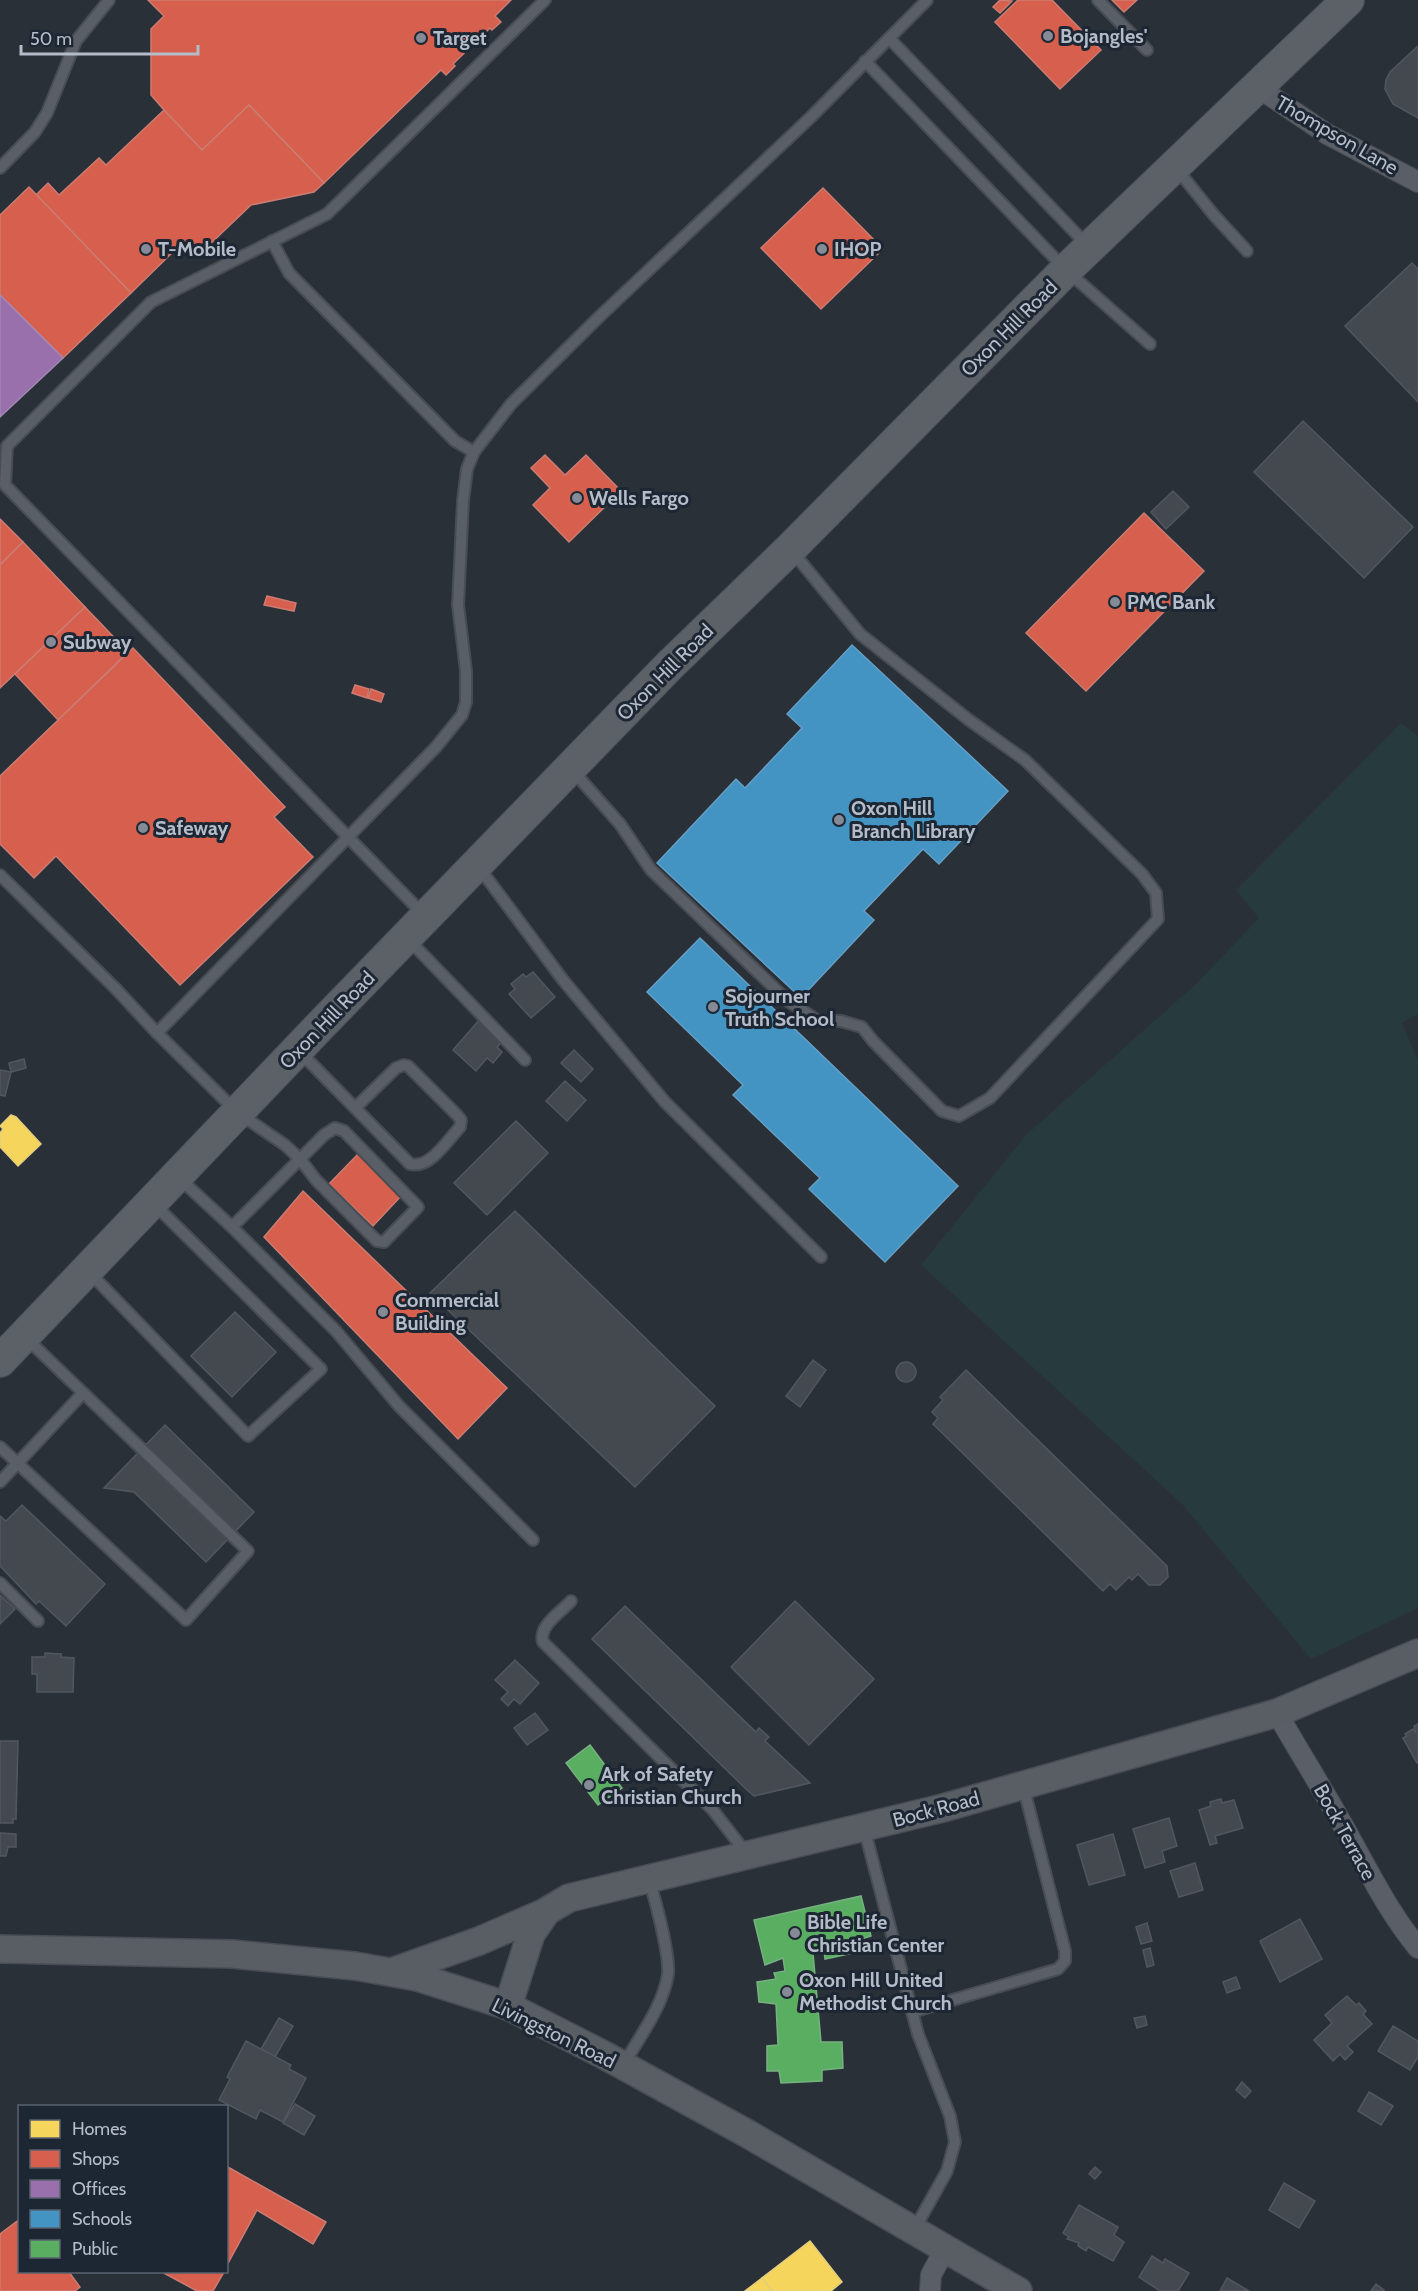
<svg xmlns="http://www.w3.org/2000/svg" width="1418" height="2291" font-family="Cabin,sans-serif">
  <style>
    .green { fill: #273a3e }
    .homes { fill: #f6d55c; stroke: #e2ce7d; stroke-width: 1.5 }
    .shops { fill: #d6604d; stroke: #cc7c72; stroke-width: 1.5 }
    .offices { fill: #9970ab; stroke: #a187b4; stroke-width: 1.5 }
    .schools { fill: #4393c3; stroke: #659fc5; stroke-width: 1.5 }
    .public { fill: #5aae61; stroke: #75b280; stroke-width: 1.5 }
    .building { fill: #444950; stroke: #52575f; stroke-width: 1.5 }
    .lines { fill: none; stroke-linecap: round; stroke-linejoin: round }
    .lane-casing { stroke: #484c53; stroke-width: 14 }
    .street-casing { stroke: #484c53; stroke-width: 22 }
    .secondary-casing { stroke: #484c53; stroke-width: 30 }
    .primary-casing { stroke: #484c55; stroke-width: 34 }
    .lane { stroke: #5a5e66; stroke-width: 10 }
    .street { stroke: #5a5e66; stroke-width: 20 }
    .secondary { stroke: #595d64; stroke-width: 27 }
    .primary { stroke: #5c6168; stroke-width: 32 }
    .poi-dot { fill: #848b96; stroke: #1d2633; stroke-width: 2 }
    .labels { text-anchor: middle; stroke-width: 6; stroke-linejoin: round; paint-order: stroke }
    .poi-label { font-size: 20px; font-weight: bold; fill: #b4bcc9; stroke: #1d2633; text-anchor: start }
    .street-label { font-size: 20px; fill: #b4bcc9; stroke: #1d2633 }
  </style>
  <rect width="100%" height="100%" fill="#2a3038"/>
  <path class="green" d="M 1401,723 L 1418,736 L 1418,1014 L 1402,1023 L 1418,1060 L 1418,1608 L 1311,1659 L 1182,1504 L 921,1265 L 1026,1135 L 1197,983 L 1259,918 L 1236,890 Z"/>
  <g class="homes">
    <path d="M 11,1115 L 16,1117 L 41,1144 L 18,1166 L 0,1147 L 0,1133 L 3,1129 L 0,1126 Z"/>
    <path d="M 810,2241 L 842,2282 L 831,2291 L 772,2291 L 762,2278 Z"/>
    <path d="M 762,2278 L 772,2291 L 745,2291 Z"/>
  </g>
  <g class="shops">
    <path d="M 148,0 L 511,0 L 495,16 L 501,22 L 492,30 L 490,28 L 453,64 L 455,66 L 446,75 L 441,70 L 324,183 L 249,105 L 202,150 L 164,110 L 151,95 L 151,29 L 164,16 Z"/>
    <path d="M 1000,0 L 1012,1 L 1000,13 L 993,7 Z"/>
    <path d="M 1018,0 L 1052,0 L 1101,50 L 1060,89 L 995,22 Z"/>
    <path d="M 1112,0 L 1137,0 L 1124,12 Z"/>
    <path d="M 249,105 L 324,183 L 314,192 L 251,205 L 207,247 L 178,247 L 131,293 L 36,195 L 48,183 L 59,195 L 99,158 L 106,165 L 164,110 L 202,150 Z"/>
    <path d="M 29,187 L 131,293 L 63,358 L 0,295 L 0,215 Z"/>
    <path d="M 823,188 L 883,249 L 821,309 L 761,248 Z"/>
    <path d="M 545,455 L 565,475 L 586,455 L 621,491 L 569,542 L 533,505 L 550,488 L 531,468 Z"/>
    <path d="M 1144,513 L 1204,571 L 1086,691 L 1026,633 Z"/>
    <path d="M 0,519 L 23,542 L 0,565 Z"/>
    <path d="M 23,542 L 85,607 L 0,688 L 0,565 Z"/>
    <path d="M 267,596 L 296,603 L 294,611 L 264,605 Z"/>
    <path d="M 85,607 L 128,652 L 58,720 L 15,674 Z"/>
    <path d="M 133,648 L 285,807 L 274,817 L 313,857 L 180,985 L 56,856 L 34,878 L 0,844 L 0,776 Z"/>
    <path d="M 355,685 L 369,689 L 367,698 L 352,693 Z"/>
    <path d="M 371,689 L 384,694 L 381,702 L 368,698 Z"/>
    <path d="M 359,1153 L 402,1195 L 373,1226 L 329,1184 Z"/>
    <path d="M 303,1191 L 507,1388 L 458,1439 L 264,1237 Z"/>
    <path d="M 226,2166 L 326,2222 L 313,2244 L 257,2210 L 226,2267 Z"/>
    <path d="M 20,2219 L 20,2272 L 69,2272 L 80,2287 L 75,2291 L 0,2291 L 0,2234 Z"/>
    <path d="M 162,2272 L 224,2272 L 213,2291 L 197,2291 Z"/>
  </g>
  <path class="offices" d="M 0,295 L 63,358 L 0,417 Z"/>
  <g class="schools">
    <path d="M 852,645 L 1008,791 L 939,864 L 923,849 L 864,911 L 874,920 L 801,998 L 657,863 L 736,779 L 745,788 L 802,728 L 787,714 Z"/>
    <path d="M 700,938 L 958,1186 L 885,1262 L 809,1189 L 820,1178 L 733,1095 L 743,1085 L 647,992 Z"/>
  </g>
  <g class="public">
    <path d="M 590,1745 L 622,1788 L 598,1805 L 566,1763 Z"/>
    <path d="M 861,1896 L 871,1936 L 848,1943 L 849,1954 L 825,1959 L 824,1951 L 813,1953 L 821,2042 L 842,2042 L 843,2068 L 822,2070 L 822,2081 L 781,2083 L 779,2071 L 767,2071 L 767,2046 L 778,2045 L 776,2004 L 759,2002 L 757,1982 L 776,1979 L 774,1973 L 785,1971 L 783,1958 L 765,1965 L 754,1920 Z"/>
  </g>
  <g class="building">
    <path d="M 1418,46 L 1418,118 L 1393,104 L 1385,89 L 1386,80 L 1390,72 Z"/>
    <path d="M 1412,263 L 1418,269 L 1418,402 L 1345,326 Z"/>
    <path d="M 1303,421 L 1413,527 L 1364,578 L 1254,472 Z"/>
    <path d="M 1173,491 L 1189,507 L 1166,529 L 1151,512 Z"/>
    <path d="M 533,972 L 555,997 L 531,1018 L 509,994 L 515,989 L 511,984 L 523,974 L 526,977 Z"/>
    <path d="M 481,1018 L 504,1039 L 497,1047 L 502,1052 L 493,1063 L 487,1058 L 476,1071 L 453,1050 Z"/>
    <path d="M 574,1050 L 593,1069 L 581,1082 L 561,1063 Z"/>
    <path d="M 24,1059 L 26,1068 L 11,1072 L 9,1063 Z"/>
    <path d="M 0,1070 L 11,1072 L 5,1096 L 0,1095 Z"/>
    <path d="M 565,1081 L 586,1100 L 567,1121 L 546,1101 Z"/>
    <path d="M 516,1121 L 548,1153 L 487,1215 L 454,1183 Z"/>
    <path d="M 515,1211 L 715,1406 L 635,1487 L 430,1293 Z"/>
    <path d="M 235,1312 L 276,1352 L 232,1397 L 191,1356 Z"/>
    <path d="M 813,1360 L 826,1370 L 800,1407 L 786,1396 Z"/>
    <circle cx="906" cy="1372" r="10"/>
    <path d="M 966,1370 L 1167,1566 L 1168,1577 L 1160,1585 L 1149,1585 L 1138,1574 L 1132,1580 L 1129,1577 L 1116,1590 L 1110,1584 L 1103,1591 L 933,1424 L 938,1418 L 932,1412 L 943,1400 L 940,1397 Z"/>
    <path d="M 165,1425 L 254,1512 L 206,1562 L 134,1492 L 104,1488 Z"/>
    <path d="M 22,1505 L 105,1584 L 66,1626 L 39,1601 L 36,1604 L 0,1566 L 0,1516 L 6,1521 Z"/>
    <path d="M 0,1595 L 15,1609 L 0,1624 Z"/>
    <path d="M 795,1601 L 874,1679 L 809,1745 L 731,1667 Z"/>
    <path d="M 625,1606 L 756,1732 L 759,1728 L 769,1737 L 765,1741 L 810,1783 L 754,1796 L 746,1789 L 592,1639 Z"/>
    <path d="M 45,1653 L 61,1654 L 61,1657 L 74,1658 L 73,1692 L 37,1692 L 37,1674 L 32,1674 L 32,1657 L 45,1657 Z"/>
    <path d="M 515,1660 L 539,1683 L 520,1704 L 514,1699 L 508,1706 L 501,1699 L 508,1692 L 495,1680 Z"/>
    <path d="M 535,1713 L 548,1730 L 527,1745 L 514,1728 Z"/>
    <path d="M 1418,1724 L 1418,1762 L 1417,1763 L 1403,1738 L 1407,1736 L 1405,1734 L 1413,1729 L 1415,1732 L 1416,1731 L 1414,1726 Z"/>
    <path d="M 0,1741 L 18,1741 L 16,1819 L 13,1819 L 13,1823 L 0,1823 Z"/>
    <path d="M 1221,1799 L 1222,1803 L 1234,1800 L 1243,1828 L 1215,1836 L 1217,1843 L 1210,1845 L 1199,1810 L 1211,1806 L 1210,1802 Z"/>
    <path d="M 1169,1818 L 1177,1846 L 1162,1851 L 1165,1862 L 1145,1868 L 1133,1829 Z"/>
    <path d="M 0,1833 L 16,1834 L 16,1847 L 8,1847 L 6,1856 L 0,1856 Z"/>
    <path d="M 1113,1834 L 1125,1875 L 1089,1885 L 1077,1845 Z"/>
    <path d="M 1195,1863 L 1203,1890 L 1179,1897 L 1170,1871 Z"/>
    <path d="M 1300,1919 L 1322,1959 L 1280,1982 L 1260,1941 Z"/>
    <path d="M 1147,1923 L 1152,1941 L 1141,1944 L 1136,1927 Z"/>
    <path d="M 1150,1948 L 1154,1965 L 1147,1967 L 1143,1950 Z"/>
    <path d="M 1236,1977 L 1240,1988 L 1227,1993 L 1223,1982 Z"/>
    <path d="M 1347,1996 L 1356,2005 L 1359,2003 L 1366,2011 L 1363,2014 L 1372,2024 L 1347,2046 L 1353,2052 L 1345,2060 L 1340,2054 L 1333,2061 L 1314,2040 L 1332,2023 L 1325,2015 Z"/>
    <path d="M 1145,2016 L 1147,2025 L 1137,2028 L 1134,2018 Z"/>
    <path d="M 279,2018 L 293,2026 L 275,2057 L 261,2049 Z"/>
    <path d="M 1393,2026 L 1418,2041 L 1418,2057 L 1410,2070 L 1378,2051 Z"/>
    <path d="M 246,2041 L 291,2065 L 289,2069 L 306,2078 L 283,2122 L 260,2110 L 256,2119 L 219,2100 L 230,2079 L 227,2077 Z"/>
    <path d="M 1242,2082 L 1251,2091 L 1245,2098 L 1236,2090 Z"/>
    <path d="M 1369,2092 L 1393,2106 L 1381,2125 L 1358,2111 Z"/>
    <path d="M 295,2104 L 315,2116 L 304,2135 L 283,2123 Z"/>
    <path d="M 1095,2167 L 1101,2172 L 1095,2179 L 1089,2174 Z"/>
    <path d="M 1284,2183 L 1315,2201 L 1299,2228 L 1269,2210 Z"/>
    <path d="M 1079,2205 L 1118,2227 L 1114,2235 L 1124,2242 L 1113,2261 L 1088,2247 L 1086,2251 L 1078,2246 L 1079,2243 L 1067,2239 L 1069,2237 L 1063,2233 Z"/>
    <path d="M 1152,2256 L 1163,2263 L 1165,2259 L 1189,2273 L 1178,2291 L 1160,2291 L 1139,2277 Z"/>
    <path d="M 1227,2278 L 1249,2291 L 1220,2291 Z"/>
    <path d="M 1376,2284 L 1384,2290 L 1384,2291 L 1371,2291 Z"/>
  </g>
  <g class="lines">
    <defs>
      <g id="lane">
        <path d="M 1098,0 L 1147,50"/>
        <path d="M 889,38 L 1087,245"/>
        <path d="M 865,61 L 1066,270 L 1150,344"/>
        <path d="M 0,168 L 35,132 L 47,113 L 76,41 L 109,0"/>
        <path d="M 1177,169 L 1213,214 L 1247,251"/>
        <path d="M 272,241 L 289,273 L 455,441 L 474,452"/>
        <path d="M 573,771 L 620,824 L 651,870 L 788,1001 L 817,1020 L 841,1021 L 862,1027 L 873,1041 L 942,1111 L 959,1116 L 990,1098 L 1158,919 L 1156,893 L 1142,874 L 1025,760 L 969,720 L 860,634 L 792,551"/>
        <path d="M 478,866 L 563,980 L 665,1102 L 821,1257"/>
        <path d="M 0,875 L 116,989 L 157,1033"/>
        <path d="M 425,916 L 5,485 L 7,446 L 151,302 L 327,214 L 545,0"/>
        <path d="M 407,938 L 525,1060"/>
        <path d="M 300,1052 L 410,1164 C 430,1169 447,1141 460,1127 L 461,1120 L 457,1115 L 408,1066 L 404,1065 L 396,1068 L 355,1108"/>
        <path d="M 335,1128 L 344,1131 L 418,1207 L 384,1242 L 377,1241 L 316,1180 L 300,1159 L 324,1135 Z"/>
        <path d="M 179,1178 L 232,1227 L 300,1159 L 285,1145 L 237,1112 L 157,1033 L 436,747 L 462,715 L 466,702 L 466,671 L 458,605 L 463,501 L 467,469 L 474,452 L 511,404 L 599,317 L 811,117 L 927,0"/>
        <path d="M 232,1227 L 336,1331 L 399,1406 L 533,1540"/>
        <path d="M 89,1272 L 248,1436 L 321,1369 L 154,1204"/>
        <path d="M 0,1447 L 186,1620 L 248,1551 L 25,1337"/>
        <path d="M 0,1482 L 83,1393"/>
        <path d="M 0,1583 L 38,1621"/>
        <path d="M 571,1601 C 561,1612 538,1626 543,1642 L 712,1809 L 747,1854"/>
        <path d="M 864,1828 L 918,2034 L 950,2116 L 955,2142 L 947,2171 L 914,2230"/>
        <path d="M 912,2012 L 1058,1969 L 1065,1961 L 1065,1951 L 1023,1785"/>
        <path d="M 623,2066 C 639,2037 663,2007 668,1974 C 670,1952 655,1901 649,1878"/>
      </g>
      <g id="street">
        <path d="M 1256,86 L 1327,134 L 1418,182"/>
        <path d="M 1277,1713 C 1301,1755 1327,1796 1350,1838 C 1371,1876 1390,1914 1418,1948"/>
        <path d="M 930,2291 L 931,2275 L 945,2249"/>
      </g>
      <g id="secondary">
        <path d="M 0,1949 L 232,1954 L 355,1966 L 417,1977 L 508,2006 L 604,2055 L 748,2134 L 1018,2291"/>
        <path d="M 392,1972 L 479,1941 L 546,1912"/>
        <path d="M 508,2006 L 531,1934 L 547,1911 L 569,1898 L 943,1808 L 1277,1713 L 1418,1653"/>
      </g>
      <path id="primary" d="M 0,1361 L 320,1026 L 669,666 L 790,549 L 1066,270 L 1348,0"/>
    </defs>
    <use href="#lane" class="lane-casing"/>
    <use href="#street" class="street-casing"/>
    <use href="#secondary" class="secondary-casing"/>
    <use href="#primary" class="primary-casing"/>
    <use href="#lane" class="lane"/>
    <use href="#street" class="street"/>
    <use href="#secondary" class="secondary"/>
    <use href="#primary" class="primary"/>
  </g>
  <g class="poi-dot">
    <circle cx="1048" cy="36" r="6"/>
    <circle cx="421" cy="38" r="6"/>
    <circle cx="146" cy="249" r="6"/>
    <circle cx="822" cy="249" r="6"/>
    <circle cx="577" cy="498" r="6"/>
    <circle cx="1115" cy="602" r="6"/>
    <circle cx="51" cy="642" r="6"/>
    <circle cx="839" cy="820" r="6"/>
    <circle cx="143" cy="828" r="6"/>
    <circle cx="713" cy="1007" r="6"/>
    <circle cx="383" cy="1312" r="6"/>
    <circle cx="589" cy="1785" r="6"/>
    <circle cx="795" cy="1933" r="6"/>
    <circle cx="787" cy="1992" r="6"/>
  </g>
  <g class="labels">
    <g class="poi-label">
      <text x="1060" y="43">Bojangles'</text>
      <text x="433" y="45">Target</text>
      <text x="158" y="256">T-Mobile</text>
      <text x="834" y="256">IHOP</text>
      <text x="589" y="505">Wells Fargo</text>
      <text x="1127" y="609">PMC Bank</text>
      <text x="63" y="649">Subway</text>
      <text x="851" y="815">Oxon Hill<tspan x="851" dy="23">Branch Library</tspan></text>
      <text x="155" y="835">Safeway</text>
      <text x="725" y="1003">Sojourner<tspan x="725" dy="23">Truth School</tspan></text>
      <text x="395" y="1307">Commercial<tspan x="395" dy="23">Building</tspan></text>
      <text x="601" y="1781">Ark of Safety<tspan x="601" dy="23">Christian Church</tspan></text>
      <text x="807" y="1929">Bible Life<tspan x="807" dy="23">Christian Center</tspan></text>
      <text x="799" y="1987">Oxon Hill United<tspan x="799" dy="23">Methodist Church</tspan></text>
    </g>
    <g class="street-label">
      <text transform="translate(1337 135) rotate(30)" y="7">Thompson Lane</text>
      <text transform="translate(1009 328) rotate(-45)" y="7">Oxon Hill Road</text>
      <text transform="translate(665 672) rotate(-45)" y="7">Oxon Hill Road</text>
      <text transform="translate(327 1020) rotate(-46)" y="7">Oxon Hill Road</text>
      <text transform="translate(936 1809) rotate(-15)" y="7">Bock Road</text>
      <text transform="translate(1345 1832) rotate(61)" y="7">Bock Terrace</text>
      <text transform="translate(554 2033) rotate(26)" y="7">Livingston Road</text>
    </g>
  </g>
  <rect x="18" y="2105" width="210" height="168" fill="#1d2633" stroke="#59626f" stroke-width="1.5"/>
  <rect x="30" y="2120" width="30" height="18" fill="#f6d55c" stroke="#59626f" stroke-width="1.5"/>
  <text x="72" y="2135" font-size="18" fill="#b4bcc9">Homes</text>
  <rect x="30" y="2150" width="30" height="18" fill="#d6604d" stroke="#59626f" stroke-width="1.5"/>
  <text x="72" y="2165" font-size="18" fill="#b4bcc9">Shops</text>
  <rect x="30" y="2180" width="30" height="18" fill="#9970ab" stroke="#59626f" stroke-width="1.5"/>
  <text x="72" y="2195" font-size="18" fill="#b4bcc9">Offices</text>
  <rect x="30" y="2210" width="30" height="18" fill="#4393c3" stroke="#59626f" stroke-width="1.5"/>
  <text x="72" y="2225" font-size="18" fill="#b4bcc9">Schools</text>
  <rect x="30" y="2240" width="30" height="18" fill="#5aae61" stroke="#59626f" stroke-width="1.5"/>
  <text x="72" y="2255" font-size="18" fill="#b4bcc9">Public</text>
  <path d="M21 45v9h177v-9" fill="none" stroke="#b4bcc9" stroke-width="3"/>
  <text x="30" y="45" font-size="18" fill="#b4bcc9" stroke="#1d2633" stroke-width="4.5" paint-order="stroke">50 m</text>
</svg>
